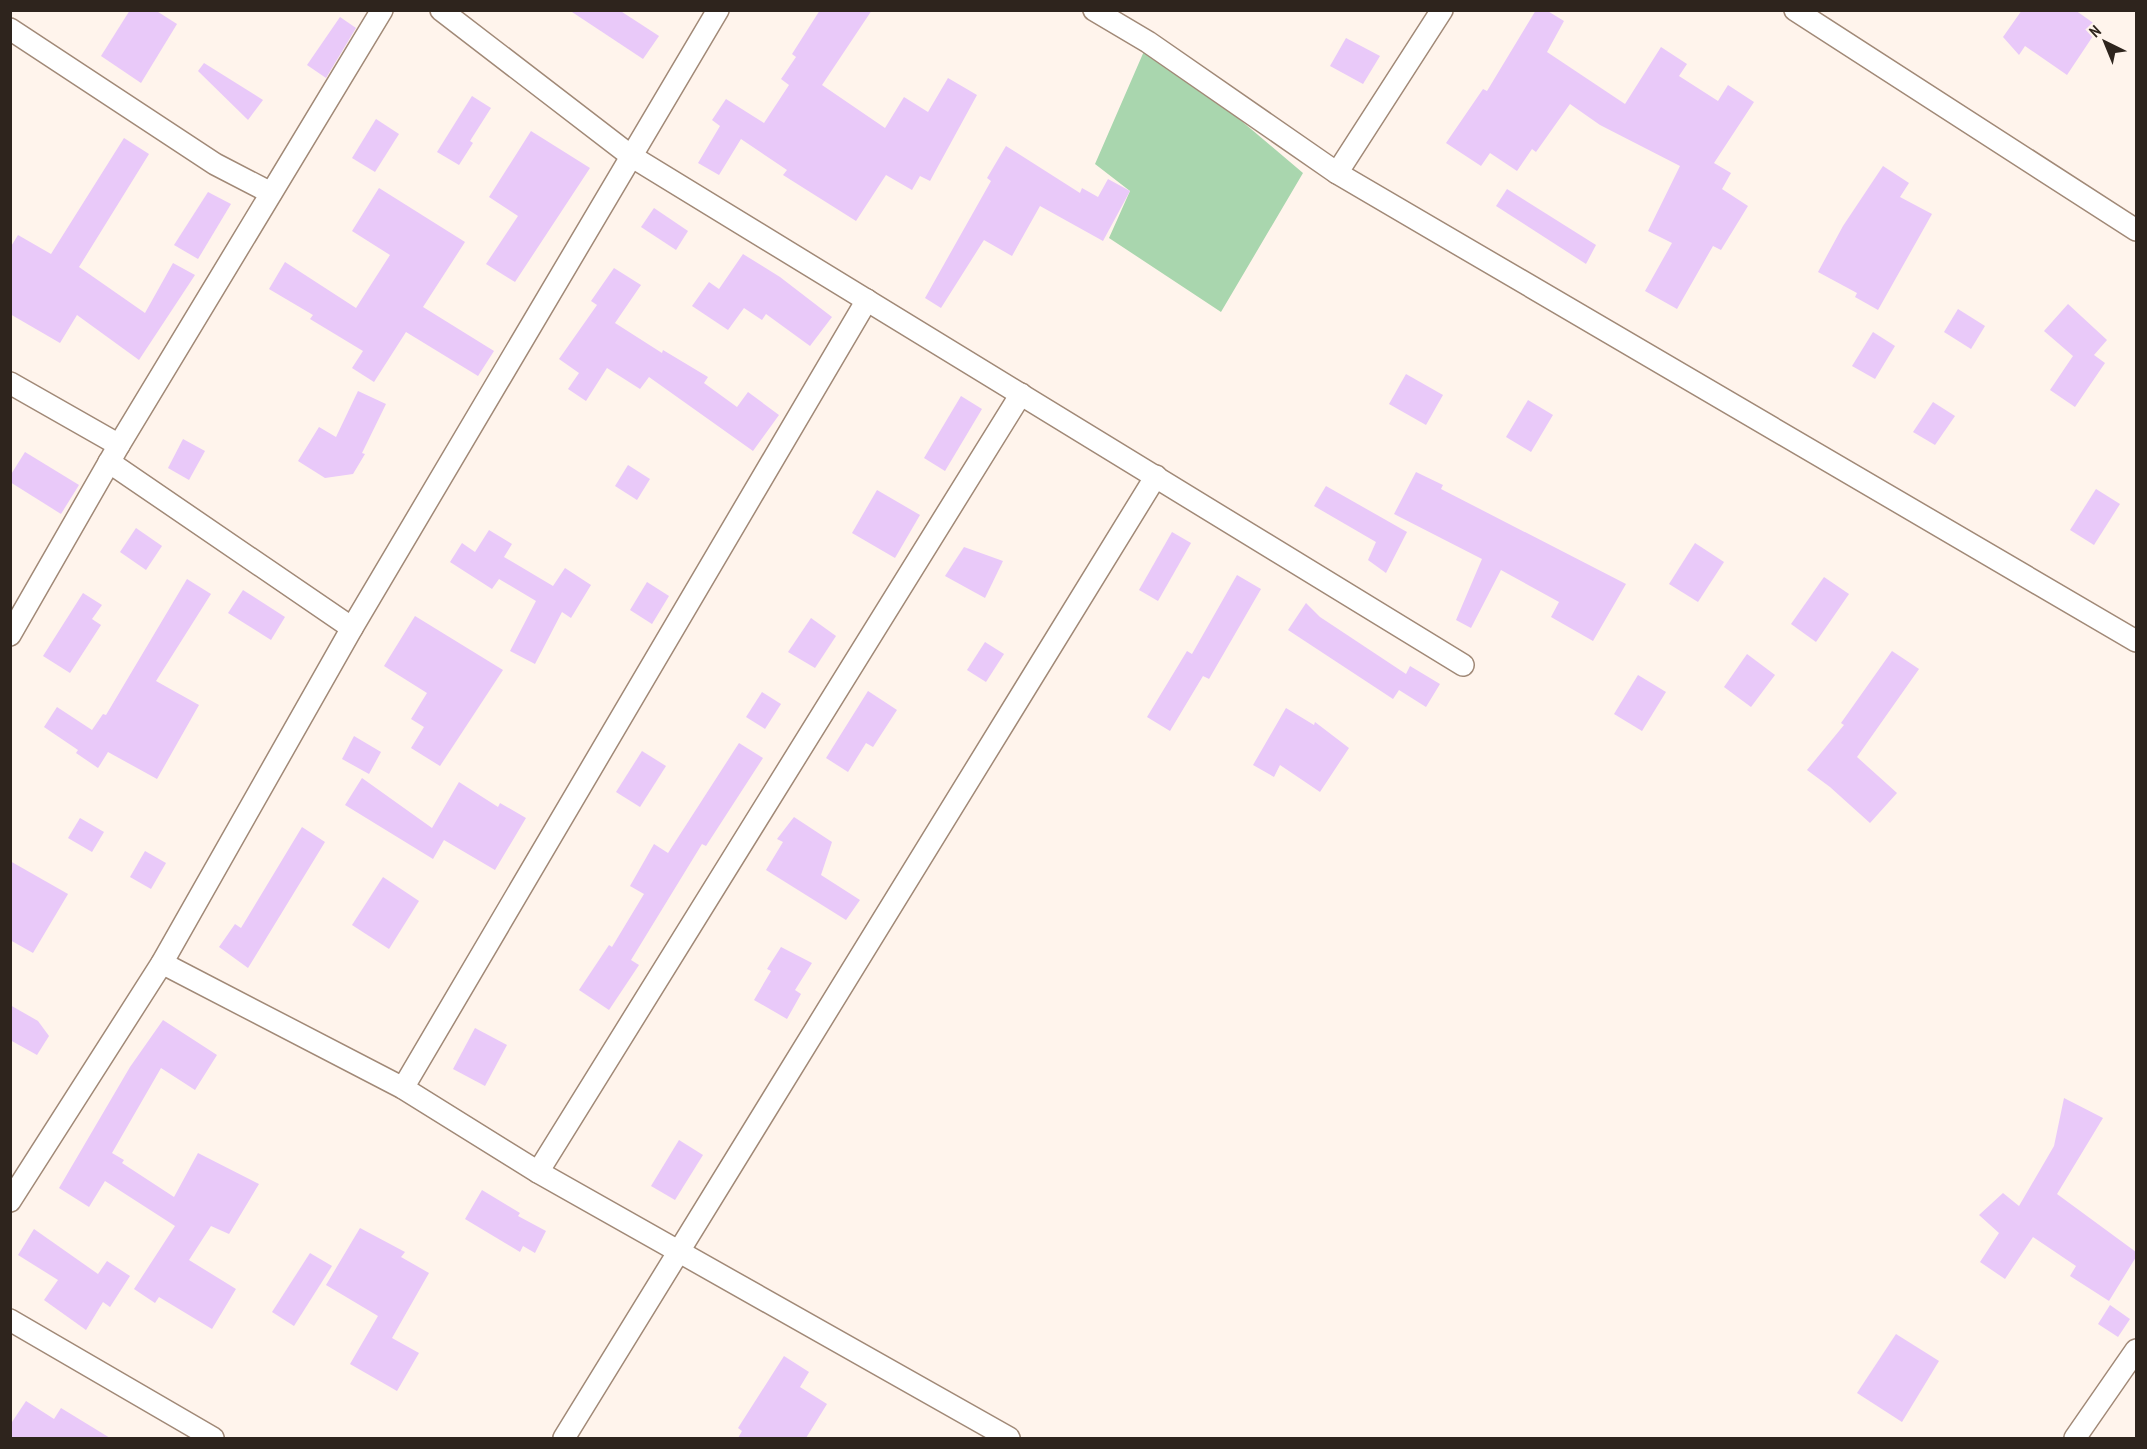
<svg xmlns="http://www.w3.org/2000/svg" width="2147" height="1449" font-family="'PT Sans Narrow',sans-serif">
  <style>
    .green { fill: #a9d6ae }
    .building { fill: #e9c9f9 }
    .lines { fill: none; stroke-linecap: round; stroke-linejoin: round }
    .street-casing { stroke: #a18977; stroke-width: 24 }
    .street { stroke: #fff; stroke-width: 21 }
  </style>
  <rect width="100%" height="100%" fill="#fff4ec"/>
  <path class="green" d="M 1148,42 L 1303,173 L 1221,312 L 1109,238 L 1130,191 L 1095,164 Z"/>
  <g class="building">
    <path d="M 130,10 L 155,10 L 177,24 L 141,83 L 101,56 Z"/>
    <path d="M 569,10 L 619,10 L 659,36 L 643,59 Z"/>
    <path d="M 820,10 L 872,10 L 822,85 L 885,128 L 904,97 L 928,112 L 948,78 L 977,95 L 930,181 L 920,176 L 912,190 L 886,175 L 856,221 L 783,175 L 787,170 L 741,139 L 719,175 L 698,163 L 720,126 L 712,120 L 726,99 L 764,123 L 789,85 L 781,79 L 796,57 L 792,54 Z"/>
    <path d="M 1536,10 L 1546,10 L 1564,21 L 1547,52 L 1625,104 L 1661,47 L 1687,64 L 1679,76 L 1718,101 L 1728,85 L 1754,102 L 1714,163 L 1731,173 L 1722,189 L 1748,206 L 1721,250 L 1713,246 L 1677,309 L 1645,291 L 1672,243 L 1648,231 L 1680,166 L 1600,125 L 1570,104 L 1536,152 L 1532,149 L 1517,171 L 1490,153 L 1481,166 L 1446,143 L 1483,89 L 1487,91 Z"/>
    <path d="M 2022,10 L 2075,10 L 2099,27 L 2067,75 L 2025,46 L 2019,55 L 2003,37 Z"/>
    <path d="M 340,17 L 356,28 L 326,78 L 307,65 Z"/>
    <path d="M 1346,38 L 1380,56 L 1363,84 L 1330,66 Z"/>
    <path d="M 204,63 L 263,100 L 248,120 L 198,71 Z"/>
    <path d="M 472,96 L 491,108 L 470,141 L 473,143 L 459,165 L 437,152 Z"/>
    <path d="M 376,119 L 399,134 L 375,172 L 352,158 Z"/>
    <path d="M 531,131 L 590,168 L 515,282 L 486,264 L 518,216 L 489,197 Z"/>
    <path d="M 124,138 L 149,154 L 79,267 L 145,313 L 173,263 L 195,275 L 139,360 L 77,315 L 60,343 L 10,314 L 10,248 L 18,235 L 51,254 Z"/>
    <path d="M 1006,146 L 1080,193 L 1082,188 L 1098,197 L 1108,179 L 1130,191 L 1103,241 L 1040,206 L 1012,256 L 984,240 L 941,308 L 925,298 L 991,181 L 987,178 Z"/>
    <path d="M 1883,166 L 1909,183 L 1900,197 L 1932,214 L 1878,310 L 1855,297 L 1857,293 L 1818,272 L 1843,226 Z"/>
    <path d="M 379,188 L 465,242 L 423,307 L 494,351 L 478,376 L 406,332 L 374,382 L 352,368 L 363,351 L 310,319 L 313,315 L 269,289 L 285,262 L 356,308 L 390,255 L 352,231 Z"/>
    <path d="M 1507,189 L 1596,245 L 1586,264 L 1496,206 Z"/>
    <path d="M 208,192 L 231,204 L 198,259 L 174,245 Z"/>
    <path d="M 654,208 L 688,231 L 676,250 L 641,227 Z"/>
    <path d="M 743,254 L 780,277 L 832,317 L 810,346 L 766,314 L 762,320 L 744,308 L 728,330 L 692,306 L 709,282 L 719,289 Z"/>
    <path d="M 614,268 L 641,285 L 615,323 L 662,353 L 663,350 L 708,377 L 704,383 L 737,407 L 748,392 L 779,415 L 753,451 L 649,377 L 640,389 L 607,368 L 586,401 L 568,389 L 579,373 L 559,359 L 597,305 L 591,301 Z"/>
    <path d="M 2068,304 L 2107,340 L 2094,355 L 2105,363 L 2075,407 L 2050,390 L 2073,356 L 2044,331 Z"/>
    <path d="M 1958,309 L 1985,326 L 1971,349 L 1944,332 Z"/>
    <path d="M 1873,332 L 1895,346 L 1875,379 L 1852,366 Z"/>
    <path d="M 1406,374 L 1443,395 L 1426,425 L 1389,404 Z"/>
    <path d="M 358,391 L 386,404 L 362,453 L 365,454 L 353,474 L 325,478 L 298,461 L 319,427 L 336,437 Z"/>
    <path d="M 961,396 L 982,409 L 945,471 L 924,458 Z"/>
    <path d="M 1528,400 L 1553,415 L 1531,452 L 1506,437 Z"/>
    <path d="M 1933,402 L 1955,416 L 1935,445 L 1913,432 Z"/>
    <path d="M 183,439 L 205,451 L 189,480 L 168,468 Z"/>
    <path d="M 25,452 L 79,485 L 61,514 L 10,482 L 10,476 Z"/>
    <path d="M 628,465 L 650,479 L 637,500 L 615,486 Z"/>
    <path d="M 1416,472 L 1443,485 L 1441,489 L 1626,584 L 1593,641 L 1551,617 L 1559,602 L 1501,570 L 1471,628 L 1456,620 L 1482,559 L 1394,514 Z"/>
    <path d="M 1326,486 L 1407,532 L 1386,573 L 1368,560 L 1376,542 L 1314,506 Z"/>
    <path d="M 2096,489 L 2120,504 L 2094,545 L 2070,530 Z"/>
    <path d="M 877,490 L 920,515 L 895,558 L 852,533 Z"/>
    <path d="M 136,528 L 162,546 L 146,570 L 120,552 Z"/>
    <path d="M 489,530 L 512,544 L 504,557 L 553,586 L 565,568 L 591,585 L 571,618 L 562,612 L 535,664 L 510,651 L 536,601 L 499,579 L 492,589 L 450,562 L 462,543 L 475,552 Z"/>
    <path d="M 1172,532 L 1191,543 L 1158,601 L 1139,590 Z"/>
    <path d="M 1695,543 L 1724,562 L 1698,602 L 1669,584 Z"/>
    <path d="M 964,547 L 1003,561 L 985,598 L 945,576 Z"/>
    <path d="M 1237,575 L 1261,589 L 1209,679 L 1203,676 L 1170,731 L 1147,717 L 1187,651 L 1192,654 Z"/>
    <path d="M 1824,577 L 1849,594 L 1816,642 L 1791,624 Z"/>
    <path d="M 187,579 L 211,594 L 156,681 L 199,705 L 157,779 L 108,752 L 98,768 L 76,753 L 78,750 L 44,727 L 57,707 L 92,730 L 103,714 L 106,715 Z"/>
    <path d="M 647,582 L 669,596 L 652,624 L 630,610 Z"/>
    <path d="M 243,590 L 285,617 L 271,640 L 228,613 Z"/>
    <path d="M 83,593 L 102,605 L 92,619 L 101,625 L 70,673 L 43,656 Z"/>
    <path d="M 1306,603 L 1320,617 L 1406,674 L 1410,666 L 1440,684 L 1426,707 L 1399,690 L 1393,699 L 1288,630 Z"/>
    <path d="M 415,616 L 503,670 L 440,766 L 411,748 L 424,727 L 411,719 L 427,693 L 384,666 Z"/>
    <path d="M 811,618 L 836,636 L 815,668 L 788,652 Z"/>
    <path d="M 985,642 L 1004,654 L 986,682 L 967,670 Z"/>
    <path d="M 1892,651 L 1919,669 L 1857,757 L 1897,793 L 1870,823 L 1830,787 L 1807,770 L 1844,725 L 1841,723 Z"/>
    <path d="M 1747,654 L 1775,675 L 1751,707 L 1724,687 Z"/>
    <path d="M 1638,675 L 1666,692 L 1642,731 L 1614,714 Z"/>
    <path d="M 868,691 L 897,710 L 873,747 L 866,743 L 848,772 L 826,758 Z"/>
    <path d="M 762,692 L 781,704 L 765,729 L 746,717 Z"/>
    <path d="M 1286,708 L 1314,725 L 1315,722 L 1349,748 L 1320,792 L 1280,765 L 1274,777 L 1253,765 Z"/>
    <path d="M 354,736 L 381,752 L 369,774 L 342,759 Z"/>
    <path d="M 739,743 L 763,758 L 706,846 L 702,844 L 631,960 L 639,965 L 609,1010 L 579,990 L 609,945 L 612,947 L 644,894 L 630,886 L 654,844 L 668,853 Z"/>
    <path d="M 642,751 L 666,766 L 640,807 L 616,792 Z"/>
    <path d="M 362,778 L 432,828 L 459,782 L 498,807 L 500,803 L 526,818 L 495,870 L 444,840 L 433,859 L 345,805 Z"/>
    <path d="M 794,817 L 832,842 L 821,875 L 860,900 L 846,920 L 766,870 L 783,842 L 777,839 Z"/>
    <path d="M 80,818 L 104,832 L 92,852 L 68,838 Z"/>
    <path d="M 302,827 L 325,842 L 248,968 L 219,947 L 235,924 L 241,928 Z"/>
    <path d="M 145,851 L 166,863 L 151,889 L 130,877 Z"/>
    <path d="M 10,861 L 68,894 L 33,953 L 10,940 Z"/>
    <path d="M 383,877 L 419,901 L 389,949 L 352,925 Z"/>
    <path d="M 781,947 L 812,963 L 795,990 L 801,994 L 787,1019 L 754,1000 L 771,971 L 767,969 Z"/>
    <path d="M 10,1005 L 38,1021 L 49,1036 L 37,1055 L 10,1040 Z"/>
    <path d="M 163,1020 L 217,1055 L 195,1090 L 161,1068 L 112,1153 L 124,1160 L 122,1163 L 174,1197 L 198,1153 L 259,1184 L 229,1234 L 211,1226 L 189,1260 L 236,1289 L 212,1329 L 159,1297 L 155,1303 L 134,1289 L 175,1226 L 105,1181 L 89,1207 L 59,1188 L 130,1067 Z"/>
    <path d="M 475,1028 L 507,1045 L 485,1086 L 453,1069 Z"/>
    <path d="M 2064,1098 L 2103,1118 L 2057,1194 L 2136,1252 L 2136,1257 L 2109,1301 L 2070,1276 L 2076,1266 L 2033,1237 L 2005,1279 L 1980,1262 L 1999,1233 L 1979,1215 L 2003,1193 L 2019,1206 L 2054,1146 Z"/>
    <path d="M 679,1140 L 703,1155 L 675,1200 L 651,1186 Z"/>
    <path d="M 482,1190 L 520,1213 L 518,1216 L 546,1231 L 535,1253 L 523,1246 L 520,1252 L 465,1219 Z"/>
    <path d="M 360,1228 L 405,1252 L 401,1257 L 429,1273 L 392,1338 L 419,1353 L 397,1391 L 350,1364 L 378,1316 L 326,1285 Z"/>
    <path d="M 34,1229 L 98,1274 L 107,1261 L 130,1276 L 110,1307 L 103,1302 L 86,1330 L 44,1300 L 58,1280 L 18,1255 Z"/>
    <path d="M 310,1253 L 332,1266 L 294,1326 L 272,1312 Z"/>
    <path d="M 2110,1305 L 2130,1319 L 2118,1337 L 2098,1324 Z"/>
    <path d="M 1896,1334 L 1939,1361 L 1902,1422 L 1857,1393 Z"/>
    <path d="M 784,1356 L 809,1372 L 800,1387 L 827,1404 L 806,1438 L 738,1438 L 742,1431 L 738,1428 Z"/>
    <path d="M 26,1401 L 54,1419 L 61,1408 L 110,1438 L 10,1438 L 10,1425 Z"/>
  </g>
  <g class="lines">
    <defs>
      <g id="street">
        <path d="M 441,10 L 631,156 L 1463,665"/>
        <path d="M 1094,10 L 1148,42 L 1337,173 L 2136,641"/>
        <path d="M 1795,10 L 2136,230"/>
        <path d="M 10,29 L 215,164 L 271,193"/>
        <path d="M 1337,173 L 1442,10"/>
        <path d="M 10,383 L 119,445"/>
        <path d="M 109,462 L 352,628"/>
        <path d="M 10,635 L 119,445 L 382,10"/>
        <path d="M 162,963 L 403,1088 L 538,1172 L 1009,1438"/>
        <path d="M 403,1088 L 867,300"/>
        <path d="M 538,1172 L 1021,394"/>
        <path d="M 10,1201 L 162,963 L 352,628 L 718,10"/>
        <path d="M 10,1320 L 213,1438"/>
        <path d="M 564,1438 L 1156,476"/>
        <path d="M 2075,1438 L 2136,1350"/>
      </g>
    </defs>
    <use href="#street" class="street-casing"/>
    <use href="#street" class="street"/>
  </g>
  <rect width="2147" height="1449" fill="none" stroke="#2e241d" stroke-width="24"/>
  <g transform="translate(2105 42) rotate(317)" stroke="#fff4ec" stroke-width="4.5" paint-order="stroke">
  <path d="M0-4.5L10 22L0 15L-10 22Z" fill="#2e241d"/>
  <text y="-9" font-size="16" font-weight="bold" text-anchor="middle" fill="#2e241d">N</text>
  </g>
</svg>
